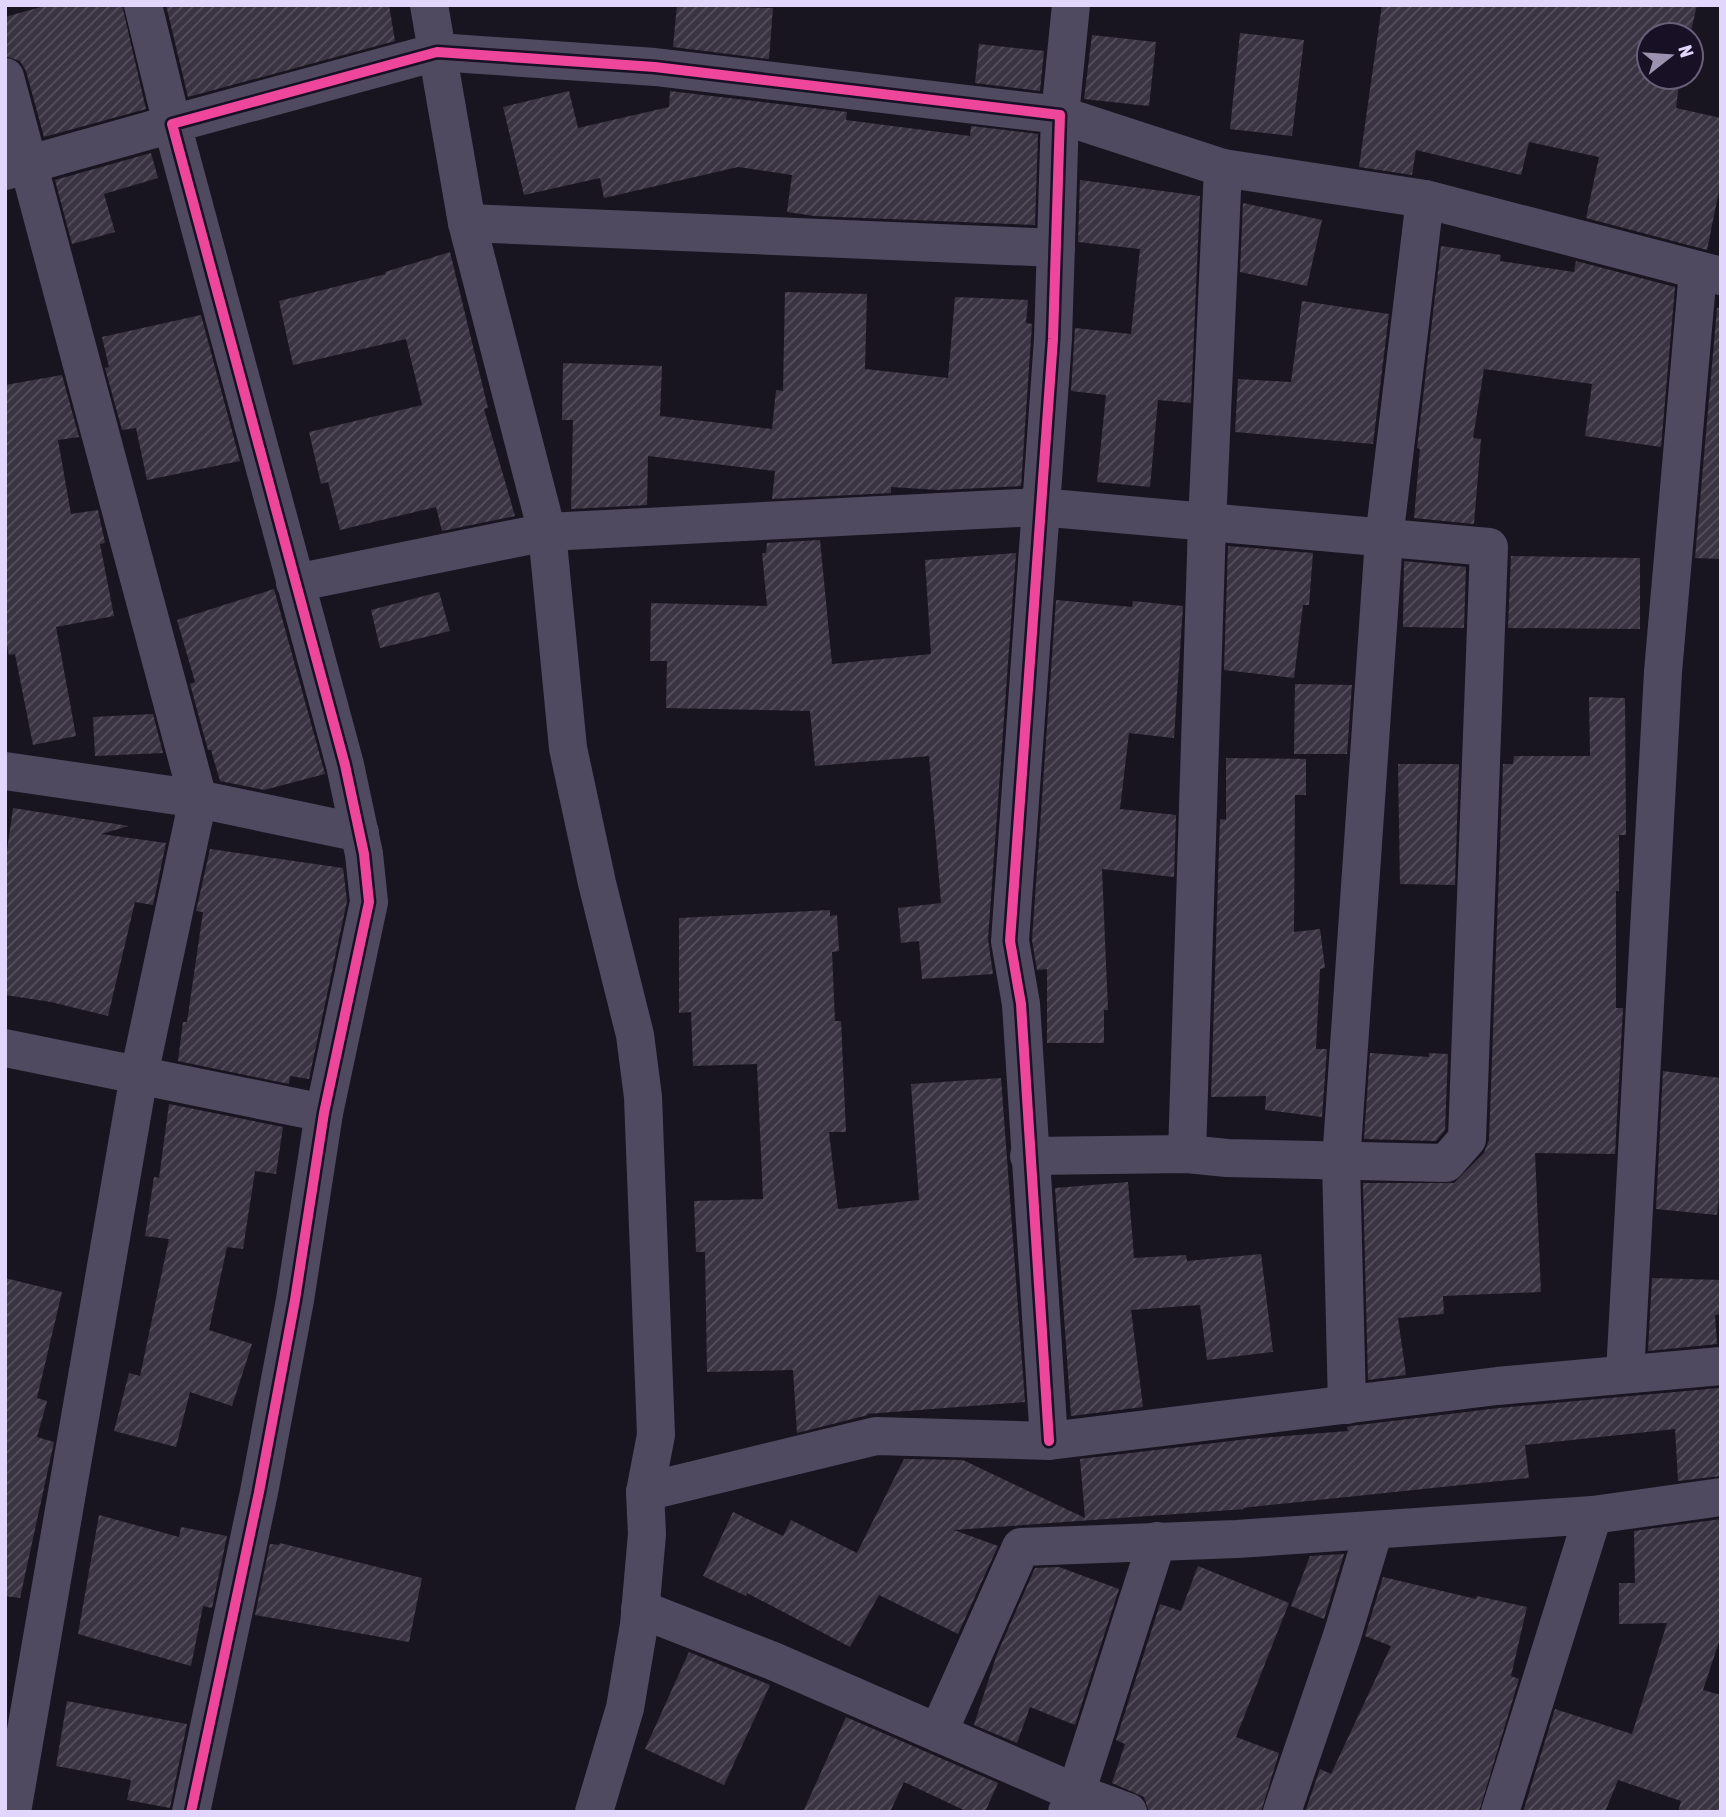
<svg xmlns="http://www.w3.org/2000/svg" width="1726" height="1817" font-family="'Asap Condensed',sans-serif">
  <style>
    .building { fill: url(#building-hatch) }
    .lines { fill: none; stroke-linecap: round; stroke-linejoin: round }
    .street { stroke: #504a61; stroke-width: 38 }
    .cycleway-casing { stroke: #181025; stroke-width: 15 }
    .cycleway { stroke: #ed469a; stroke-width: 10 }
  </style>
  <defs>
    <pattern id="building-hatch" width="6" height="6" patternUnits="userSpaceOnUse" patternTransform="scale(1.75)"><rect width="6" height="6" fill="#393342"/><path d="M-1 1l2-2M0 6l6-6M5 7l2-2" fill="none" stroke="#56505e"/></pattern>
  </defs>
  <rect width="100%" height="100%" fill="#191520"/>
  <g class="building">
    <path d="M 48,5 L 122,5 L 146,109 L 44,137 L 26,71 L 20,61 L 5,56 L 5,17 Z"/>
    <path d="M 166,5 L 389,5 L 395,41 L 188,97 Z"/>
    <path d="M 677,5 L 773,8 L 769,59 L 673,47 Z"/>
    <path d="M 1382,5 L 1697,5 L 1690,35 L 1649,35 L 1649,77 L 1680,77 L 1676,108 L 1721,118 L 1721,181 L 1707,250 L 1586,218 L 1599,157 L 1529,142 L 1521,175 L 1416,150 L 1412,175 L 1359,167 Z"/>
    <path d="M 1240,33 L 1304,40 L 1292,136 L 1230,129 Z"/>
    <path d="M 1092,35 L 1156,42 L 1149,106 L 1084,99 Z"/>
    <path d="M 979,44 L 1044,51 L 1040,91 L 975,83 Z"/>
    <path d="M 569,91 L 578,128 L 669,107 L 670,91 L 847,112 L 846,120 L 970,136 L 971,126 L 1038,134 L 1035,225 L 815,216 L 787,212 L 792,175 L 738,167 L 604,198 L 600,178 L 524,195 L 503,107 Z"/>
    <path d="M 151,153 L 158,178 L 104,194 L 115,232 L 72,244 L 55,180 Z"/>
    <path d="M 1080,180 L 1200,196 L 1191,403 L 1158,400 L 1150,487 L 1097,482 L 1106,395 L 1071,391 L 1075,328 L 1131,334 L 1140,249 L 1078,242 Z"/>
    <path d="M 1243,203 L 1322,220 L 1307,286 L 1240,272 Z"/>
    <path d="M 1441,246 L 1501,255 L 1500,261 L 1574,272 L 1576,261 L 1675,287 L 1661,447 L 1585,436 L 1592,384 L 1484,369 L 1473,438 L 1481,439 L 1474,524 L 1414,518 L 1420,449 L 1417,448 Z"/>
    <path d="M 450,252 L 488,408 L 484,409 L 515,516 L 442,531 L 436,507 L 340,530 L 328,482 L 321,484 L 309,432 L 422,405 L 406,339 L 293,365 L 279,301 L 386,274 L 385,272 Z"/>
    <path d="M 785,292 L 867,294 L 865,369 L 948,378 L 955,297 L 1028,300 L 1026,323 L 1032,324 L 1031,338 L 1021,486 L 939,490 L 891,487 L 891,493 L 772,499 L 775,471 L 648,456 L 647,505 L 571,509 L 573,420 L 562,420 L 563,363 L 662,366 L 660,416 L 772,429 L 776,390 L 783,391 Z"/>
    <path d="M 1302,301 L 1389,314 L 1373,444 L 1235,432 L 1238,379 L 1291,382 Z"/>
    <path d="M 1717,308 L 1721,308 L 1721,559 L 1695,558 Z"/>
    <path d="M 201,315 L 240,461 L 147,480 L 136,428 L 122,430 L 105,368 L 109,367 L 102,337 Z"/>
    <path d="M 62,375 L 79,437 L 58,440 L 71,514 L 98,510 L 105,543 L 100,544 L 114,616 L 56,627 L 76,736 L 33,745 L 15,654 L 9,655 L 5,636 L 5,385 Z"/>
    <path d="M 820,540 L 832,664 L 931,654 L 925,560 L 1016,553 L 988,939 L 993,974 L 922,979 L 919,941 L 901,943 L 898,908 L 941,903 L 929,756 L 815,766 L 810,711 L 666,708 L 667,661 L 650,661 L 651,603 L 767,606 L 762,553 L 766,553 L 767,543 Z"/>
    <path d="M 1228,546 L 1313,553 L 1309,605 L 1303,605 L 1294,678 L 1224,670 Z"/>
    <path d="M 1511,556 L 1640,558 L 1640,629 L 1508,628 Z"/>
    <path d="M 1404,561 L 1466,567 L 1464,628 L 1403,627 Z"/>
    <path d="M 274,589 L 325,774 L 264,790 L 220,781 L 211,750 L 208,750 L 190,684 L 195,682 L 177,620 Z"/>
    <path d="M 439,592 L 450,631 L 380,648 L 371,610 Z"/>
    <path d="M 1056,600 L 1132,607 L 1133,601 L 1183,606 L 1174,738 L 1129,733 L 1120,809 L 1176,815 L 1174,877 L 1102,869 L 1108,1010 L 1104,1010 L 1104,1043 L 1047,1043 L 1047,969 L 1037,970 L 1032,940 Z"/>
    <path d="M 1295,684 L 1352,685 L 1347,754 L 1294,754 Z"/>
    <path d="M 1589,697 L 1625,698 L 1626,835 L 1619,835 L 1619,891 L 1616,891 L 1616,1008 L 1623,1008 L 1615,1154 L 1535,1153 L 1541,1292 L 1443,1296 L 1444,1314 L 1398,1318 L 1406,1375 L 1368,1380 L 1363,1183 L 1454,1183 L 1484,1153 L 1489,1140 L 1503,764 L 1513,764 L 1514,756 L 1590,756 Z"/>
    <path d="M 153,714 L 163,753 L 95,756 L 93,717 Z"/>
    <path d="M 1226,758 L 1306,759 L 1306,795 L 1295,795 L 1294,932 L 1320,929 L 1325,968 L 1320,969 L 1316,1049 L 1327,1049 L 1322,1117 L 1265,1110 L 1266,1096 L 1211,1097 L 1220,819 L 1226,820 Z"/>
    <path d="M 1398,764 L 1459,764 L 1455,885 L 1400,884 Z"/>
    <path d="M 13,808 L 129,826 L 101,834 L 166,843 L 153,905 L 135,902 L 108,1016 L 51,1002 L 5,995 L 5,865 Z"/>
    <path d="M 210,849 L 343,868 L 347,901 L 309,1079 L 290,1076 L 289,1084 L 178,1061 L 183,1022 L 187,1022 L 203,912 L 196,911 Z"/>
    <path d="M 830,910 L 830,916 L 837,915 L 839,951 L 832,952 L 835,1021 L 841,1021 L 846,1132 L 829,1132 L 838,1209 L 919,1200 L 911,1084 L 1001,1078 L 1025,1402 L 866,1414 L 868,1415 L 797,1433 L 793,1370 L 707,1372 L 705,1252 L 696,1252 L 694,1201 L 763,1199 L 757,1064 L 693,1066 L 691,1012 L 679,1013 L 679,918 Z"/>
    <path d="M 1370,1053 L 1429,1057 L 1429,1053 L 1448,1054 L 1445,1130 L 1436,1141 L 1364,1139 Z"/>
    <path d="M 1663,1071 L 1721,1078 L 1721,1177 L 1717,1215 L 1656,1209 Z"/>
    <path d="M 169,1104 L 283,1127 L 276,1174 L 255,1171 L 243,1249 L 227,1247 L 209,1330 L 252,1344 L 232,1406 L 190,1392 L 176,1447 L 114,1431 L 129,1373 L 140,1376 L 169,1239 L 145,1236 L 154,1177 L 159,1178 Z"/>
    <path d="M 1128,1182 L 1134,1258 L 1186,1255 L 1187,1261 L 1261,1254 L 1273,1352 L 1207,1360 L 1200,1305 L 1131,1310 L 1143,1407 L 1071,1416 L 1055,1188 Z"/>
    <path d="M 5,1278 L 62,1292 L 37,1398 L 47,1401 L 37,1437 L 54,1442 L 20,1598 L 5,1596 Z"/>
    <path d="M 1652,1278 L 1721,1280 L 1721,1314 L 1715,1315 L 1717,1344 L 1648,1351 Z"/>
    <path d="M 1719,1388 L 1721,1476 L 1678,1481 L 1675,1429 L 1525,1445 L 1529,1478 L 1241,1508 L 1245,1509 L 954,1530 L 998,1546 L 958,1634 L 879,1595 L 850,1647 L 747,1593 L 746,1596 L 703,1576 L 733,1512 L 783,1536 L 791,1520 L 857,1553 L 904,1459 L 963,1460 L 1085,1518 L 1080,1459 L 1248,1439 L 1348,1431 L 1347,1427 L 1351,1426 L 1499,1408 Z"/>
    <path d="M 99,1515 L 179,1537 L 181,1527 L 227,1536 L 212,1608 L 203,1606 L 191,1666 L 78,1634 Z"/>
    <path d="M 1721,1519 L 1721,1636 L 1703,1690 L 1721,1695 L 1721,1812 L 1678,1812 L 1681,1801 L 1618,1780 L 1605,1812 L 1523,1812 L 1555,1709 L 1632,1734 L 1667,1623 L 1619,1624 L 1619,1583 L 1635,1583 L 1634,1531 Z"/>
    <path d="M 280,1543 L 422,1578 L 409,1642 L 255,1615 L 270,1544 L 279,1545 Z"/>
    <path d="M 1344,1554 L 1324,1619 L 1291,1606 L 1310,1556 Z"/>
    <path d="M 1198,1566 L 1289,1603 L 1236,1737 L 1279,1753 L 1261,1812 L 1149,1812 L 1144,1797 L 1112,1783 L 1125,1744 L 1116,1740 L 1160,1604 L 1181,1611 Z"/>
    <path d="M 1059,1567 L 1119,1589 L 1075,1725 L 1030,1707 L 1017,1743 L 974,1725 L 997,1654 L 1035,1568 Z"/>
    <path d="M 1383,1577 L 1476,1599 L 1477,1596 L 1527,1607 L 1511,1676 L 1519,1679 L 1479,1812 L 1305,1812 L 1320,1769 L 1331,1774 L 1391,1646 L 1365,1636 Z"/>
    <path d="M 689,1652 L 770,1685 L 724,1785 L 645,1749 Z"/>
    <path d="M 67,1701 L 187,1724 L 170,1808 L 127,1800 L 131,1780 L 56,1766 Z"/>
    <path d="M 846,1717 L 998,1783 L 985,1812 L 968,1812 L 904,1782 L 890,1812 L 803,1812 Z"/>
  </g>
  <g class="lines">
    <g class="street">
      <path d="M 429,5 L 467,223 L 547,532 L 568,748 L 597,883 L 635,1035 L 643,1097 L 656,1435 L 645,1492 L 647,1534 L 639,1625 L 625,1708 L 594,1812"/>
      <path d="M 1071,5 L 1060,115 L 1223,168 L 1425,199 L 1721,276"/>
      <path d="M 5,77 L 198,799 L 139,1075 L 12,1812"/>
      <path d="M 5,171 L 172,124 L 143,5"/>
      <path d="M 467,223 L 1056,248"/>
      <path d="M 295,583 L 547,532 L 1039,507 L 1489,547 L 1467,1139 L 1446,1163 L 1227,1158 L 1187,1154 L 1029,1156"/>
      <path d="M 5,771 L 198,799 L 360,833"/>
      <path d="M 5,1048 L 324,1113"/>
      <path d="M 1187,1154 L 1207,524 L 1223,168"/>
      <path d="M 1625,1374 L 1663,672 L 1698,271"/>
      <path d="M 1347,1405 L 1341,1162 L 1384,539 L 1425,199"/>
      <path d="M 645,1492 L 876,1436 L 1049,1441 L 1497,1386 L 1721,1366"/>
      <path d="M 1593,1515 L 1721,1497"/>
      <path d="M 640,1609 L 773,1661 L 1076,1793 L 1067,1812"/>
      <path d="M 938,1733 L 1021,1547 L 1237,1539 L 1593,1515 L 1500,1812"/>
      <path d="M 191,1812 L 259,1492 L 295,1300 L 324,1113 L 369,902 L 364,854 L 345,765 L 172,124 L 437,52 L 655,67 L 1060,115 L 1053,339 L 1010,941 L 1021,1004 L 1049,1441"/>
      <path d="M 1128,1812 L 1076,1793 L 1157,1541"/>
      <path d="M 1282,1812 L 1342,1636 L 1374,1530"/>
    </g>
    <defs>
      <path id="cycleway" d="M 191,1812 L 259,1492 L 295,1300 L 324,1113 L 369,902 L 364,854 L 345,765 L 172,124 L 437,52 L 655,67 L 1060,115 L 1053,339 L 1010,941 L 1021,1004 L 1049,1441"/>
    </defs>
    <use href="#cycleway" class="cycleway-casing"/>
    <use href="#cycleway" class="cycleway"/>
  </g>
  <rect width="1726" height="1817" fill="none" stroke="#e3d6fd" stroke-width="14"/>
  <g transform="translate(1670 56) rotate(73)"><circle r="33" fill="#181025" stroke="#695f7b" stroke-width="2"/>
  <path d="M0-5L12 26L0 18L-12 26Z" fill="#9c92b0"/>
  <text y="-10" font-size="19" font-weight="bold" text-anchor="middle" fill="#e3d6fd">N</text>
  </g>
</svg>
